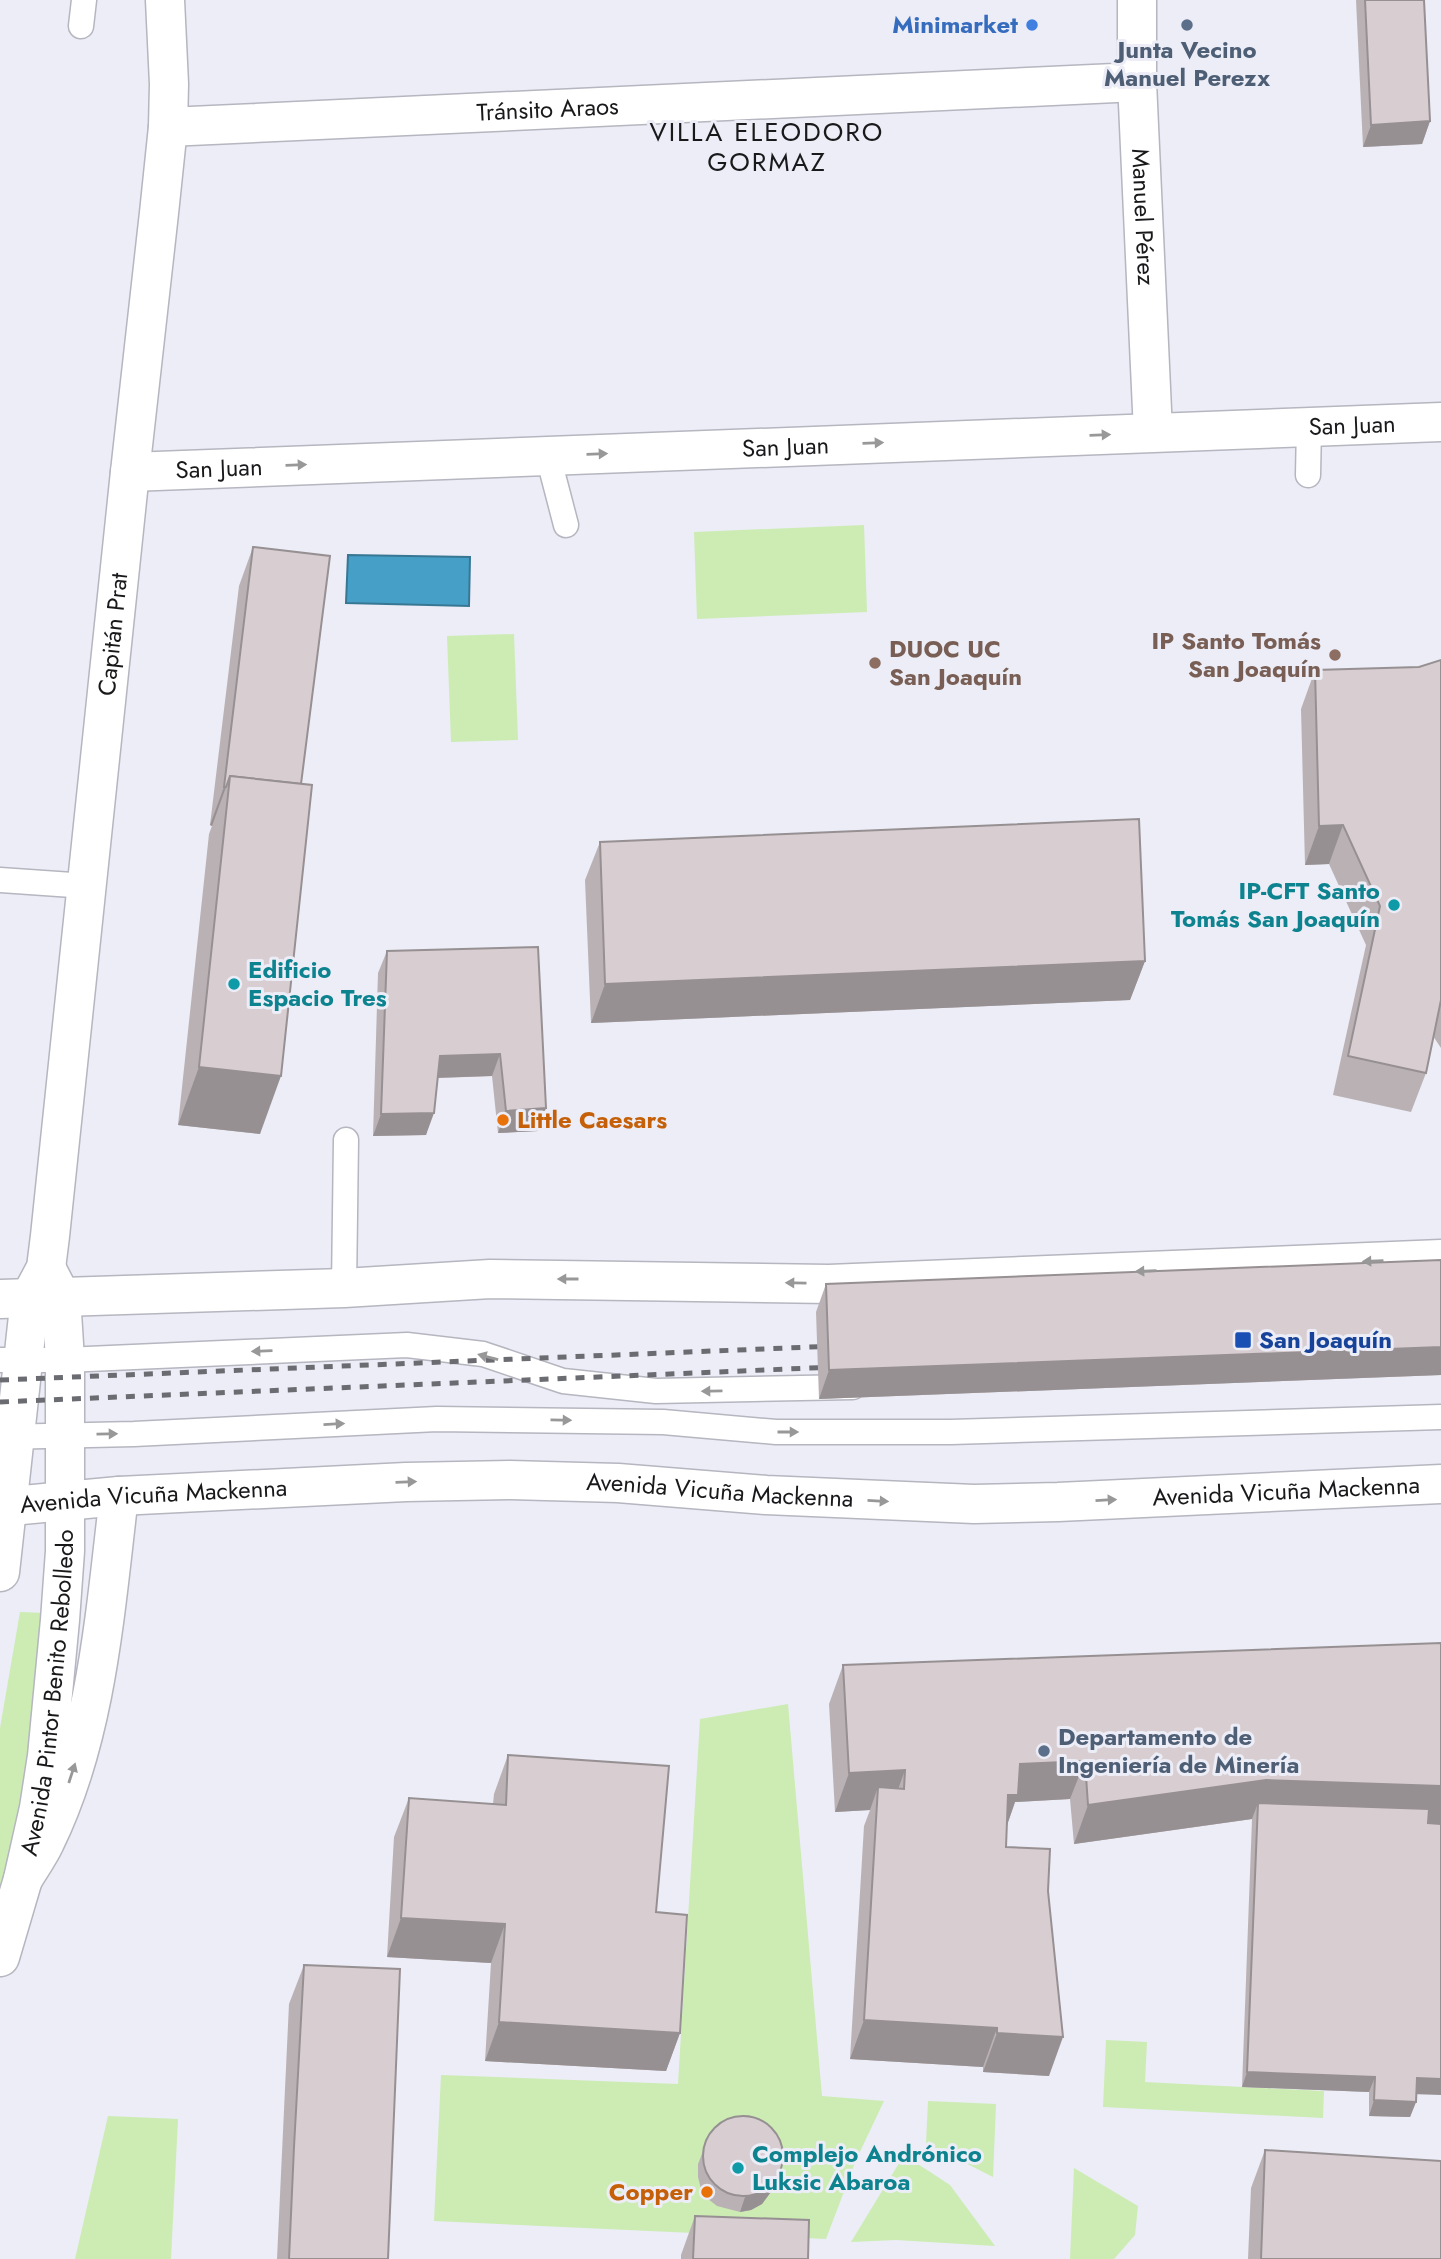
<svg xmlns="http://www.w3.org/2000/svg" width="1441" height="2259" font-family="Jost,sans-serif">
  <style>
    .green { fill: #ccecb4 }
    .water { fill: #459fc7; stroke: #387794; stroke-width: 2 }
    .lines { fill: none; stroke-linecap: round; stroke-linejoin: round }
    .lane-casing { stroke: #b5b6bf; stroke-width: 27 }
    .street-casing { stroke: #b5b6bf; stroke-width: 41 }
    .secondary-casing { stroke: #b5b6bf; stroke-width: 41 }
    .primary-casing { stroke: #b5b6bf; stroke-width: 41 }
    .lane { stroke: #fff; stroke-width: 24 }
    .street { stroke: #fff; stroke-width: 38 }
    .secondary { stroke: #fff; stroke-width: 38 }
    .primary { stroke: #fff; stroke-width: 38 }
    .rail { stroke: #6b6c71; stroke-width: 5; stroke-dasharray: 9 9; stroke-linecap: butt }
    .wall { fill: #bab1b5 }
    .shaded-wall { fill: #979093 }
    .building { fill: #d8ced2; stroke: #979093; stroke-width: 2 }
    .oneway { fill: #989899 }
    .shop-dot { fill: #3f7fe0; stroke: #ecedf6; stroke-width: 2.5 }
    .service-dot { fill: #5c6f8a; stroke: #ecedf6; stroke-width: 2.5 }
    .education-dot { fill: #8d6e63; stroke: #ecedf6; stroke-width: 2.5 }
    .culture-dot { fill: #0f9aa8; stroke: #ecedf6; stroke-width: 2.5 }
    .food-dot { fill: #e8710a; stroke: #ecedf6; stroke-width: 2.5 }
    .transit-dot { fill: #1a4fb4; stroke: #ecedf6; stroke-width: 2.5 }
    .labels { text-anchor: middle; stroke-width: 6; stroke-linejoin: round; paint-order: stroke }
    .shop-label { font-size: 24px; font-weight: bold; fill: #366cbe; stroke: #ecedf6; text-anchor: end }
    .service-label { font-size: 24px; font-weight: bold; fill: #4e5e75; stroke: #ecedf6 }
    .street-label { font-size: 24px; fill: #19191c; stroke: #ecedf6 }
    .education-label { font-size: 24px; font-weight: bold; fill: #785e54; stroke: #ecedf6; text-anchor: end }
    .culture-label { font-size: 24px; font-weight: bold; fill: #0d838f; stroke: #ecedf6; text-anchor: start }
    .food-label { font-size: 24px; font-weight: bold; fill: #c56008; stroke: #ecedf6; text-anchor: start }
    .transit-label { font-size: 24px; font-weight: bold; fill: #164399; stroke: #ecedf6; text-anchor: start }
    .neighbourhood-label { font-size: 26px; letter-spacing: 2px; fill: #19191c; stroke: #ecedf6 }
  </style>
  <rect width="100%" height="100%" fill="#ecedf6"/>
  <g class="green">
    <path d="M 864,525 L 867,612 L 697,619 L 694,532 Z"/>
    <path d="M 514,634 L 518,740 L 451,742 L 447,636 Z"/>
    <path d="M 20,1612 L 46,1613 L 35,1757 L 0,1908 L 0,1728 Z"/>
    <path d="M 788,1704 L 822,2096 L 884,2101 L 856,2160 L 826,2239 L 434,2221 L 441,2075 L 678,2084 L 700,1719 Z"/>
    <path d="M 1106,2040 L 1147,2042 L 1145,2082 L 1324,2091 L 1323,2118 L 1103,2107 Z"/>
    <path d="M 928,2101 L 996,2104 L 993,2177 L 926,2143 Z"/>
    <path d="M 108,2116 L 178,2119 L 171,2259 L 75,2259 Z"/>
    <path d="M 904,2155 L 950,2185 L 995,2246 L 896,2240 L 851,2242 Z"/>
    <path d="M 1074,2168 L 1138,2206 L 1135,2235 L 1114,2259 L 1070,2259 Z"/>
  </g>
  <path class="water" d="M 348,555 L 470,557 L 469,606 L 346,603 Z"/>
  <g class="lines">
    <defs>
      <g id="lane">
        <path d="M 81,26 L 84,0"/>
        <path d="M 548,456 L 566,525"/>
        <path d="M 1308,475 L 1309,426"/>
        <path d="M 0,880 L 87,886"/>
        <path d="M 344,1288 L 346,1140"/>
        <path d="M 0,1360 L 65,1360 L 407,1345 L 483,1354 L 563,1381 L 656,1391 L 853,1387"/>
        <path d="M 1,1437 L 134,1434 L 437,1419 L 663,1422 L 776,1432 L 951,1432 L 1441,1417"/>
      </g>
      <g id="street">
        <path id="s1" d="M 1137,0 L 1137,82 L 1153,432"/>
        <path id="s2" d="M 168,127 L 1137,82"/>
      </g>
      <g id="secondary">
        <path id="s3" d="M 130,472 L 1441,422"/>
        <path id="s4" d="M 0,1572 L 30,1298 L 46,1268 L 50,1236 L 130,472 L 159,213 L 168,127 L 169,84 L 165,0"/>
        <path id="s5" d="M 0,1957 L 23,1879 L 39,1808 L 47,1756 L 60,1620 L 65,1551 L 65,1360 L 61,1297 L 46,1268"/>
      </g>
      <g id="primary">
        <path d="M 0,1299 L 344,1288 L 490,1279 L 829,1284 L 1441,1259"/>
        <path id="s6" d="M 0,1507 L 119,1496 L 406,1482 L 510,1480 L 618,1483 L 766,1495 L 974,1504 L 1058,1502 L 1441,1484"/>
        <path d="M 23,1879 C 30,1867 39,1855 45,1842 C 97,1736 105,1612 119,1496"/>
      </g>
    </defs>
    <use href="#lane" class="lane-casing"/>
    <use href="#street" class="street-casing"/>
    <use href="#secondary" class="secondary-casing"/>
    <use href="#primary" class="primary-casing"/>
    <use href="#lane" class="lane"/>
    <use href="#street" class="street"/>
    <use href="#secondary" class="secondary"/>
    <use href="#primary" class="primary"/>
    <g class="rail">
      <path d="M 0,1380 L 836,1346"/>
      <path d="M 0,1402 L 836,1367"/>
    </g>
  </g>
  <g class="wall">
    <path d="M 1356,0 L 1424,0 L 1430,121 L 1422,144 L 1363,147 Z"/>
    <path d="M 253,547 L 301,784 L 260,1134 L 178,1125 L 209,834 L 212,826 L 210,825 L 239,586 Z"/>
    <path d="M 1441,660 L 1441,1048 L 1433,1036 L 1426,1073 L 1411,1112 L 1333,1095 L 1366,945 L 1329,864 L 1305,865 L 1301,709 L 1315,670 L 1419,667 Z"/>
    <path d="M 600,842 L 1145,961 L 1130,1000 L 591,1023 L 585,880 Z"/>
    <path d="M 538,947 L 538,1131 L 498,1133 L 492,1076 L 438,1078 L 426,1135 L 373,1136 L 378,973 L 387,951 Z"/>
    <path d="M 1441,1260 L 1441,1375 L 819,1399 L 816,1312 L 826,1284 Z"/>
    <path d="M 1441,1643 L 1416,2102 L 1410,2117 L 1369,2116 L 1369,2092 L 1242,2087 L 1252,1819 L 1074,1844 L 1070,1799 L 1015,1802 L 1007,1825 L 1006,1847 L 1048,1891 L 1049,2076 L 983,2072 L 983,2067 L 850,2059 L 864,1826 L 870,1810 L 835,1812 L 829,1704 L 843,1665 Z"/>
    <path d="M 508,1755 L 656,1912 L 680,2033 L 666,2071 L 485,2061 L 491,1963 L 387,1957 L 394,1837 L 409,1798 L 493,1804 L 494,1794 Z"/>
    <path d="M 304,1965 L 388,2259 L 277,2259 L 289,2004 Z"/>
    <path d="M 709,2136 L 776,2185 L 762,2204 L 751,2210 L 740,2212 L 717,2206 L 708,2199 L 701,2189 L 698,2177 L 698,2164 Z"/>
    <path d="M 1265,2150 L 1441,2259 L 1248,2259 L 1251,2188 Z"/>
    <path d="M 695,2216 L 808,2259 L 681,2259 L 681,2255 Z"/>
  </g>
  <g class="shaded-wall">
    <path d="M 1430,121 L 1422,144 L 1363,147 L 1371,125 Z"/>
    <path d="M 224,787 L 226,787 L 212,826 L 210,825 Z"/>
    <path d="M 1343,825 L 1329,864 L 1305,865 L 1319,826 Z"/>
    <path d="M 1145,961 L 1130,1000 L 591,1023 L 605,984 Z"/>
    <path d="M 500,1054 L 492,1076 L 432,1078 L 440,1056 Z"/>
    <path d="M 199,1067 L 281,1076 L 260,1134 L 178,1125 Z"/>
    <path d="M 546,1108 L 538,1131 L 498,1133 L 506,1111 Z"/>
    <path d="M 434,1113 L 426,1135 L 373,1136 L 381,1114 Z"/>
    <path d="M 1441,1347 L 1441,1375 L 819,1399 L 829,1370 Z"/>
    <path d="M 1085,1761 L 1070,1799 L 1015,1802 L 1004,1834 L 994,1834 L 1020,1764 Z"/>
    <path d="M 905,1770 L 891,1809 L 878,1787 L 870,1810 L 835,1812 L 849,1773 Z"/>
    <path d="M 1266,1780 L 1441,1786 L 1441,1825 L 1258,1803 L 1252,1819 L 1074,1844 L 1088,1805 Z"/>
    <path d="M 401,1918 L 505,1924 L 491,1963 L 387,1957 Z"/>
    <path d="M 864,2020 L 997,2028 L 983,2067 L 850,2059 Z"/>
    <path d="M 499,2022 L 680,2033 L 666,2071 L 485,2061 Z"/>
    <path d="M 997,2033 L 1063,2037 L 1049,2076 L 983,2072 Z"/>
    <path d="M 1247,2072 L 1375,2077 L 1369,2092 L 1242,2087 Z"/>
    <path d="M 1417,2078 L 1441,2079 L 1441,2095 L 1411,2094 Z"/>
    <path d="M 1374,2100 L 1416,2102 L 1410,2117 L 1369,2116 Z"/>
    <path d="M 781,2170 L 776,2185 L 762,2204 L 751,2210 L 740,2212 L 745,2197 Z"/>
  </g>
  <g class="building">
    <path d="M 1365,0 L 1424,0 L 1430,121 L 1371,125 Z"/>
    <path d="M 253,547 L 330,556 L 301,784 L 230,776 L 226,787 L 224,787 Z"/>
    <path d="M 1441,660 L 1441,1000 L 1426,1073 L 1348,1056 L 1380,906 L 1343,825 L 1319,826 L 1315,670 L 1419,667 Z"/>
    <path d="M 230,776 L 312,785 L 281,1076 L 199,1067 Z"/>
    <path d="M 1139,819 L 1145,961 L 605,984 L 600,842 Z"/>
    <path d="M 538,947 L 546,1108 L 506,1111 L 500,1054 L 440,1056 L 434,1113 L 381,1114 L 387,951 Z"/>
    <path d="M 1441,1260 L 1441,1347 L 829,1370 L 826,1284 Z"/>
    <path d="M 1441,1643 L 1441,1786 L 1266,1780 L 1088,1805 L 1085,1761 L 1020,1764 L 1018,1795 L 1008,1795 L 1006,1847 L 1050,1849 L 1048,1891 L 1063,2037 L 997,2033 L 997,2028 L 864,2020 L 878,1787 L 904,1789 L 905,1770 L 849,1773 L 843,1665 Z"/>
    <path d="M 508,1755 L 669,1766 L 656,1912 L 687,1915 L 680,2033 L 499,2022 L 505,1924 L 401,1918 L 409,1798 L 506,1805 Z"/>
    <path d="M 1258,1803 L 1429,1809 L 1428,1823 L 1441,1824 L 1441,2079 L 1417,2078 L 1416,2102 L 1374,2100 L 1375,2077 L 1247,2072 Z"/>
    <path d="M 304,1965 L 400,1969 L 388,2259 L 289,2259 L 294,2147 Z"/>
    <circle cx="743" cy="2156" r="40"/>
    <path d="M 1265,2150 L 1441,2161 L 1441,2259 L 1261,2259 Z"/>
    <path d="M 695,2216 L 809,2220 L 808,2259 L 693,2259 Z"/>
  </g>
  <defs><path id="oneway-solid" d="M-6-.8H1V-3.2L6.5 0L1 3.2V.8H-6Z" transform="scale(1.75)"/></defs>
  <g class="oneway">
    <use href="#oneway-solid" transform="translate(1100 435) rotate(-2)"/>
    <use href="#oneway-solid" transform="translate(873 443) rotate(-2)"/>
    <use href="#oneway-solid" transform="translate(597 454) rotate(-2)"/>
    <use href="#oneway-solid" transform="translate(296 465) rotate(-2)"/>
    <use href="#oneway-solid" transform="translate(1373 1261) rotate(178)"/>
    <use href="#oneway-solid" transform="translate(1146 1271) rotate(178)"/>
    <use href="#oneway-solid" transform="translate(568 1279) rotate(-180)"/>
    <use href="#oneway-solid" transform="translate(796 1283) rotate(-179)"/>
    <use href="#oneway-solid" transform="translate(262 1351) rotate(178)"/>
    <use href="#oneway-solid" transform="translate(488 1357) rotate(-165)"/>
    <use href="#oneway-solid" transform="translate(712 1391) rotate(179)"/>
    <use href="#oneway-solid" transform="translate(561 1420) rotate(1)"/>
    <use href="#oneway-solid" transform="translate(334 1424) rotate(-3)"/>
    <use href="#oneway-solid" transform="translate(788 1432)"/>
    <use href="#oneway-solid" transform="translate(107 1434) rotate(-1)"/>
    <use href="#oneway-solid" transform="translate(406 1482) rotate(-2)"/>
    <use href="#oneway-solid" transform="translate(1106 1500) rotate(-3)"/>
    <use href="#oneway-solid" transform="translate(878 1501) rotate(3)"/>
    <use href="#oneway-solid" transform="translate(72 1773) rotate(-72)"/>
  </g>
  <circle class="shop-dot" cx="1032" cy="25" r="7"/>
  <g class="service-dot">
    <circle cx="1187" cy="25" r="7"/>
    <circle cx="1044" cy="1751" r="7"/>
  </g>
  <g class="education-dot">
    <circle cx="1335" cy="655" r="7"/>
    <circle cx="875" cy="663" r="7"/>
  </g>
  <g class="culture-dot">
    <circle cx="1394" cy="905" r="7"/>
    <circle cx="234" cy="984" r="7"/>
    <circle cx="738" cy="2168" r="7"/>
  </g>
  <g class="food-dot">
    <circle cx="503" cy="1120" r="7"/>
    <circle cx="707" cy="2192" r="7"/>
  </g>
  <rect class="transit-dot" x="1234" y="1331" width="18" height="18" rx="3.5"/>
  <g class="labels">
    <g class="shop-label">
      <text x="1018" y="33">Minimarket</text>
    </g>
    <g class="service-label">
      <text x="1187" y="58">Junta Vecino<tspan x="1187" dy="28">Manuel Perezx</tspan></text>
      <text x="1058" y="1745" text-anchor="start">Departamento de<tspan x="1058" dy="28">Ingeniería de Minería</tspan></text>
    </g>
    <g class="street-label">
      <text dy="8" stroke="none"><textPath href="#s2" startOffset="380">Tránsito Araos</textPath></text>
      <text dy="8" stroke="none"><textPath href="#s1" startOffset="217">Manuel Pérez</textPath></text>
      <text dy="8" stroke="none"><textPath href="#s3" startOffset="1223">San Juan</textPath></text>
      <text dy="8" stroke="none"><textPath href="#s3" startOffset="656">San Juan</textPath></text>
      <text dy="8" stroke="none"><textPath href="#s3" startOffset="89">San Juan</textPath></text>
      <text dy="8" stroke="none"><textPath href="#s4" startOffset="947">Capitán Prat</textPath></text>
      <text dy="8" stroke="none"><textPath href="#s6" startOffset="721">Avenida Vicuña Mackenna</textPath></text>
      <text dy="8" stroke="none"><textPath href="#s6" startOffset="1288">Avenida Vicuña Mackenna</textPath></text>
      <text dy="8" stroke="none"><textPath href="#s6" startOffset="154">Avenida Vicuña Mackenna</textPath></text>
      <text dy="8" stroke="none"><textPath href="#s5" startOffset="270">Avenida Pintor Benito Rebolledo</textPath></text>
    </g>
    <g class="education-label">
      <text x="1321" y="649">IP Santo Tomás<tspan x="1321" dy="28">San Joaquín</tspan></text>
      <text x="889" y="657" text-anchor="start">DUOC UC<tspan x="889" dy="28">San Joaquín</tspan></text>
    </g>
    <g class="culture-label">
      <text x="1380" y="899" text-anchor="end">IP-CFT Santo<tspan x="1380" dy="28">Tomás San Joaquín</tspan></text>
      <text x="248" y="978">Edificio<tspan x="248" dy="28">Espacio Tres</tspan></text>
      <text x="752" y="2162">Complejo Andrónico<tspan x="752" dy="28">Luksic Abaroa</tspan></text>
    </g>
    <g class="food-label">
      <text x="517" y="1128">Little Caesars</text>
      <text x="693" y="2200" text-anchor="end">Copper</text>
    </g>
    <g class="transit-label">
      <text x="1259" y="1348">San Joaquín</text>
    </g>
    <g class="neighbourhood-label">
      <text x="767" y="141">VILLA ELEODORO<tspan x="767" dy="30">GORMAZ</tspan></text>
    </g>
  </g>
</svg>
